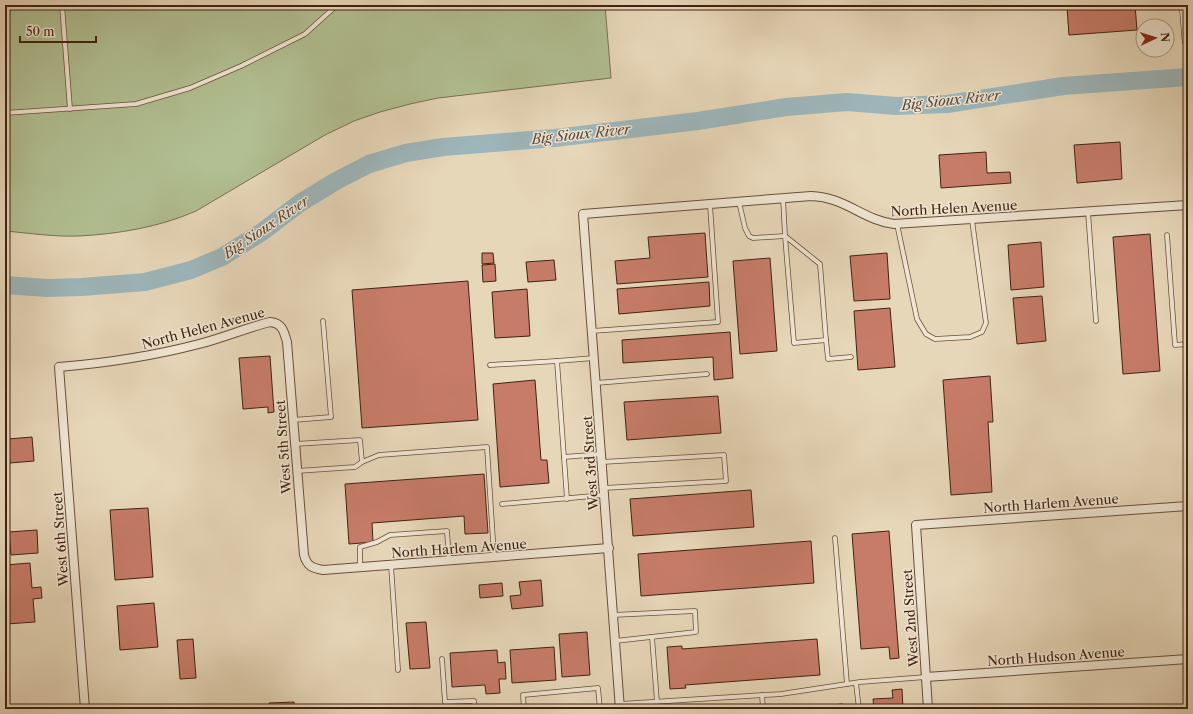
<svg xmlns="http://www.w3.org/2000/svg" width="1193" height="714" font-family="'Libre Caslon Text',serif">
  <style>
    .green { fill: #b1bf92; stroke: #797051 }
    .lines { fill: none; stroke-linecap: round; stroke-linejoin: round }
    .river { stroke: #9db6bb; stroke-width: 18 }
    .building { fill: #c77c69; stroke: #412210 }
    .lane-casing { stroke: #6a4f3a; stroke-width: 5.5 }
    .street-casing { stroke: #6a4f3a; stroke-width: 10 }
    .secondary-casing { stroke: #412210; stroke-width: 12 }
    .lane { stroke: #efe5d2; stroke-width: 4 }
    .street { stroke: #efe5d2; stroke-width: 8 }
    .secondary { stroke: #efe5d2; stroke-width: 11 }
    .labels { text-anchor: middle; stroke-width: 3; stroke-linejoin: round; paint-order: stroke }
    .street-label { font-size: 13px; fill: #412210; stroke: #efe5d2 }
    .water-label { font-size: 14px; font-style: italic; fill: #58473b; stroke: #efe5d2 }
  </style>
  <rect width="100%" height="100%" fill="#e7d7b9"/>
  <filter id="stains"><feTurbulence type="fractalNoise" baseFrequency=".005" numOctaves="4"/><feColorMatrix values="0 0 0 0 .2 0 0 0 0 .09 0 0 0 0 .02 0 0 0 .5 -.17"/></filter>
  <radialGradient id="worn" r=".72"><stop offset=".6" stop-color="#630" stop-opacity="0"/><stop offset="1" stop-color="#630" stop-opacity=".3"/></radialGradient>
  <path class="green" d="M 5,5 L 605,5 L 611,78 L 438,98 L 410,104 L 380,112 L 354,121 L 325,135 L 196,211 C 160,227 118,234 79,236 C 54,237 29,233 5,231 Z"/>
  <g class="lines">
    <path class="river" d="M 5,285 L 47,288 L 82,287 L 145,282 L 191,270 L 222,257 L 262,232 L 300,203 L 336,181 L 369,164 L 406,153 L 443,147 L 555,138 L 698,121 L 786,107 L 847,102 L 896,106 L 947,104 L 1063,86 L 1188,77"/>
  </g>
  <g class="building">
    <path d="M 1105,5 L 1135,5 L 1137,30 L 1069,35 L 1067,8 Z"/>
    <path d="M 1120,142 L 1122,179 L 1077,183 L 1074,145 Z"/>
    <path d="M 986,152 L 987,173 L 1010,172 L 1011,183 L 941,188 L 939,155 Z"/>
    <path d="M 705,233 L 708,277 L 617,284 L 615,261 L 650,258 L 648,237 Z"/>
    <path d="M 1150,234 L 1160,371 L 1123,374 L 1113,237 Z"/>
    <path d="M 1041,242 L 1044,287 L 1011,290 L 1008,245 Z"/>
    <path d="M 482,253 L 493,253 L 494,263 L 482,264 Z"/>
    <path d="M 887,253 L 890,299 L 854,301 L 850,256 Z"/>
    <path d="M 770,258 L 777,351 L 740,354 L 733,261 Z"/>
    <path d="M 554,260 L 556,280 L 528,282 L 526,262 Z"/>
    <path d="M 495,264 L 496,281 L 483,282 L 482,265 Z"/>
    <path d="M 468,281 L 478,420 L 362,428 L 352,290 Z"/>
    <path d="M 709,282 L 710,306 L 619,314 L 617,289 Z"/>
    <path d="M 527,289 L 530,336 L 495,338 L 492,292 Z"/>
    <path d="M 1042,296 L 1046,341 L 1017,344 L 1013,298 Z"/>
    <path d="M 890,308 L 895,367 L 858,370 L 854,311 Z"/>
    <path d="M 730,332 L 733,378 L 714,380 L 713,357 L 623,363 L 622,340 Z"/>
    <path d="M 270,356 L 274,412 L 268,413 L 268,407 L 243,409 L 239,358 Z"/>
    <path d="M 990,376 L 993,422 L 988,422 L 992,492 L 951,495 L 943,380 Z"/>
    <path d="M 535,380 L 541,460 L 547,460 L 549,483 L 500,487 L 493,384 Z"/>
    <path d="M 718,396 L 721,433 L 627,440 L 624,402 Z"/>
    <path d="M 32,437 L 34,461 L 10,463 L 8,439 Z"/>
    <path d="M 484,474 L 488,533 L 465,534 L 464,516 L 372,523 L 373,542 L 349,544 L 345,484 Z"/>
    <path d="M 751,490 L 754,527 L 633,536 L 630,499 Z"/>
    <path d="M 148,508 L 153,577 L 115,580 L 110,510 Z"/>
    <path d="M 37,530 L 38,553 L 11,555 L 9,532 Z"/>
    <path d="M 889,531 L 899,658 L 890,659 L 889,647 L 861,649 L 852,534 Z"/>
    <path d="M 811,541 L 814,583 L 641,596 L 638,554 Z"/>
    <path d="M 30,563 L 32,588 L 41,587 L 42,598 L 33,599 L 35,622 L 6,624 L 5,565 Z"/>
    <path d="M 541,580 L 543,606 L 512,609 L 510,596 L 521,595 L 519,582 Z"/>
    <path d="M 502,583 L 503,596 L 480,598 L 479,585 Z"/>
    <path d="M 154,603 L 158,647 L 120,650 L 117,606 Z"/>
    <path d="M 426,622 L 430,668 L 410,669 L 406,623 Z"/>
    <path d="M 587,632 L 590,675 L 562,677 L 559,634 Z"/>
    <path d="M 193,639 L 196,678 L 180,679 L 177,640 Z"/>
    <path d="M 817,639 L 820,675 L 685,685 L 686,688 L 670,689 L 667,647 L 682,646 L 682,649 Z"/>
    <path d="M 554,647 L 556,680 L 512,683 L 510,650 Z"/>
    <path d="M 497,650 L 498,663 L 505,662 L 506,679 L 499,679 L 500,693 L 486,694 L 485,685 L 452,687 L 450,653 Z"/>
    <path d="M 902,689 L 903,709 L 874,709 L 873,699 L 893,698 L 892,690 Z"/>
    <path d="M 294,702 L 295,709 L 269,709 L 269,703 Z"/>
    <path d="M 843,704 L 843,709 L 830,709 L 829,705 Z"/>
  </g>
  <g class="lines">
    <defs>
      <g id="lane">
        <path d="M 62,5 L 70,109"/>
        <path d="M 5,113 L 136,104 L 190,88 L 241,66 L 305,34 L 337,5"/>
        <path d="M 739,202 L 745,228 L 749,236 L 753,238 L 785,236 L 783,198"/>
        <path d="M 1088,212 L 1096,321"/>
        <path d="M 897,224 L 917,319 L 926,334 L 935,339 L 970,337 L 982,332 L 986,323 L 972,220"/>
        <path d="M 1167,235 L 1175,345 L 1188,344"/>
        <path d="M 785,236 L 820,264 L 826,340 L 794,343 Z"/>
        <path d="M 592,331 L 718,322 L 710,205"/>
        <path d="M 826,340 L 828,359 L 851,357"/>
        <path d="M 490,365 L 557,361"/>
        <path d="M 596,383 L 707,374"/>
        <path d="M 293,420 L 331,417 L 323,321"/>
        <path d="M 295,444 L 360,440 L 362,462"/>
        <path d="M 564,457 L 602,454"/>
        <path d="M 602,462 L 724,455 L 726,481 L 604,488"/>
        <path d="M 297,471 L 355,467 L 362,462 L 379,455 L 487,447 L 494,556"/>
        <path d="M 567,499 L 557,361 L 594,358"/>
        <path d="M 502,504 L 604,495"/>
        <path d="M 835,538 L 847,684"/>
        <path d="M 391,565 L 398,670"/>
        <path d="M 360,567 L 360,547 L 377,542 L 390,535 L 447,531 L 449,560"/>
        <path d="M 613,615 L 695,611 L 696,632 L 615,641"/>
        <path d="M 652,637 L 657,702"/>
        <path d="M 442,659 L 445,702 L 474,701 L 475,709"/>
        <path d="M 856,683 L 859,709"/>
        <path d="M 762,695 L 763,709"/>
        <path d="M 620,704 L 781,694 L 860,682 L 926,677"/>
        <path d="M 524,709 L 523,695 L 598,688 L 600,709"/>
      </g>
      <g id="street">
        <path d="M 926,677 L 1188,659"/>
        <path d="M 85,709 L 59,367 C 107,363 153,356 199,344 C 223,338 246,328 270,322 C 282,323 284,331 287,342 L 304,555 C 307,566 312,568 323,570 L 609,548"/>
        <path d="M 620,709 L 583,214 L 811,196 C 845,197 863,220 894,224 L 1188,205"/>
        <path d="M 928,709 L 916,525 L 1188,506"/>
      </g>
      <path id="secondary" d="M 1185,5 L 1188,41"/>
    </defs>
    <use href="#lane" class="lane-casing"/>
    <use href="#street" class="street-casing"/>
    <use href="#secondary" class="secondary-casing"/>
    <use href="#lane" class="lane"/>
    <use href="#street" class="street"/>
    <use href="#secondary" class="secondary"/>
  </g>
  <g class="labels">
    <g class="street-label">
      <text transform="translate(954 208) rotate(-3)" y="5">North Helen Avenue</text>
      <text transform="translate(203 328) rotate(-15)" y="5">North Helen Avenue</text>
      <text transform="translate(283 447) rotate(-94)" y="5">West 5th Street</text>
      <text transform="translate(590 463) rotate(-94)" y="5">West 3rd Street</text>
      <text transform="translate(1051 503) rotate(-4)" y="5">North Harlem Avenue</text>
      <text transform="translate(60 539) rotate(-94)" y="5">West 6th Street</text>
      <text transform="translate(459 548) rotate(-4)" y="5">North Harlem Avenue</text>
      <text transform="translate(910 618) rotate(-94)" y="5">West 2nd Street</text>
      <text transform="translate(1056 656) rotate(-4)" y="5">North Hudson Avenue</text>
    </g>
    <g class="water-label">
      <text transform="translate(951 100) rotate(-6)" y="5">Big Sioux River</text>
      <text transform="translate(581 134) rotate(-6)" y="5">Big Sioux River</text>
      <text transform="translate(266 227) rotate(-34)" y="5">Big Sioux River</text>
    </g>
  </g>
  <rect width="1193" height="714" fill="none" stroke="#e7d7b9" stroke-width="20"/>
  <rect x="6" y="6" width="1181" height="702" fill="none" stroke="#412210" stroke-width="2"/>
  <rect x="10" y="10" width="1173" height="694" fill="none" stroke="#412210"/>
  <g transform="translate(1155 38) rotate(86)"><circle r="19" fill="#efe5d2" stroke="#a99784"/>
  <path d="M0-3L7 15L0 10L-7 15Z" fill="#8f2418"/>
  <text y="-6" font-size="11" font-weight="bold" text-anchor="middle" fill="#412210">N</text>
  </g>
  <path d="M20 36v6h76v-6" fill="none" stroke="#412210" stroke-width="2"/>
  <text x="26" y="36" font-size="12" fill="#412210" stroke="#efe5d2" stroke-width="3" paint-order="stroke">50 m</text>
  <rect width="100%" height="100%" filter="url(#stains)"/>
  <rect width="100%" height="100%" fill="url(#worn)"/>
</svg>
